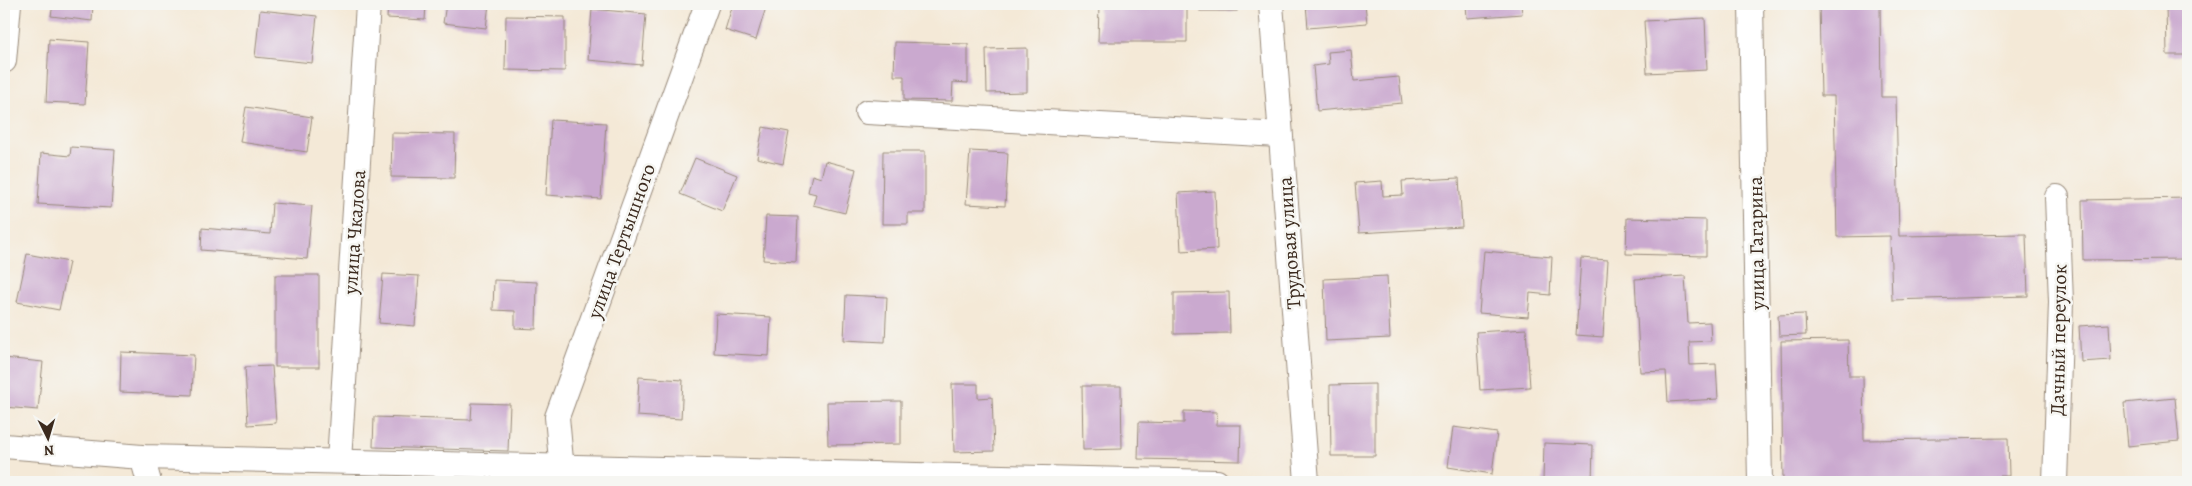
<svg xmlns="http://www.w3.org/2000/svg" width="2192" height="486" font-family="Alegreya,serif">
  <style>
    .building { fill: #caa9cf }
    .lines { fill: none; stroke-linecap: round; stroke-linejoin: round }
    .minor-casing { stroke: #988a7a; stroke-width: 26 }
    .minor { stroke: #fff; stroke-width: 24 }
    .labels { text-anchor: middle; stroke-width: 5; stroke-linejoin: round; paint-order: stroke }
    .street-label { font-size: 20px; fill: #3b2a1e; stroke: #f6f6f2 }
  </style>
  <rect width="100%" height="100%" fill="#f6f6f2"/>
  <filter id="ink" filterUnits="userSpaceOnUse"><feTurbulence type="fractalNoise" baseFrequency=".02" numOctaves="2"/><feDisplacementMap in="SourceGraphic" scale="10" xChannelSelector="R" yChannelSelector="G"/><feConvolveMatrix kernelMatrix="1 2 1 2 8 2 1 2 1" color-interpolation-filters="sRGB"/></filter>
  <filter id="wash" filterUnits="userSpaceOnUse"><feTurbulence type="fractalNoise" baseFrequency=".0096" numOctaves="4" result="noise"/><feDisplacementMap in="SourceGraphic" scale="20" xChannelSelector="R" yChannelSelector="G"/><feGaussianBlur stdDeviation="1.12" result="paint"/><feColorMatrix in="noise" values="0 0 0 0 0 0 0 0 0 0 0 0 0 0 0 0 0 1.4 0 .05"/><feComposite in="paint" operator="in"/></filter>
  <g filter="url(#wash)">
    <rect width="100%" height="100%" fill="#f4e9d7"/>
    <g id="blocks">
      <g class="building">
        <path d="M 53,4 L 93,4 L 92,21 L 51,16 Z"/>
        <path d="M 388,4 L 426,4 L 425,20 L 387,18 Z"/>
        <path d="M 446,4 L 489,4 L 486,28 L 443,23 Z"/>
        <path d="M 733,4 L 767,4 L 756,40 L 725,30 Z"/>
        <path d="M 1099,4 L 1187,4 L 1187,42 L 1098,42 Z"/>
        <rect x="1200" y="4" width="37" height="7"/>
        <path d="M 1306,4 L 1365,4 L 1367,23 L 1308,28 Z"/>
        <path d="M 1466,4 L 1521,4 L 1522,14 L 1467,18 Z"/>
        <path d="M 1819,4 L 1880,4 L 1881,97 L 1896,97 L 1899,236 L 2026,234 L 2028,296 L 1892,300 L 1890,236 L 1837,237 L 1834,96 L 1821,96 Z"/>
        <path d="M 2166,4 L 2188,4 L 2188,55 L 2167,55 Z"/>
        <path d="M 592,9 L 646,14 L 642,65 L 588,60 Z"/>
        <path d="M 260,10 L 317,16 L 312,63 L 255,57 Z"/>
        <path d="M 506,16 L 565,17 L 565,71 L 505,70 Z"/>
        <path d="M 1705,18 L 1707,70 L 1647,73 L 1644,21 Z"/>
        <path d="M 49,39 L 89,42 L 85,104 L 46,102 Z"/>
        <path d="M 895,42 L 968,44 L 968,83 L 953,82 L 952,101 L 904,100 L 904,76 L 894,76 Z"/>
        <path d="M 1027,48 L 1027,92 L 987,93 L 986,49 Z"/>
        <path d="M 1351,50 L 1354,81 L 1399,77 L 1402,103 L 1317,111 L 1313,66 L 1329,64 L 1328,52 Z"/>
        <path d="M 246,107 L 312,117 L 307,152 L 240,142 Z"/>
        <path d="M 551,120 L 606,123 L 601,199 L 546,195 Z"/>
        <path d="M 763,127 L 789,132 L 783,164 L 757,158 Z"/>
        <path d="M 392,133 L 455,134 L 454,178 L 391,177 Z"/>
        <path d="M 71,147 L 115,150 L 111,208 L 38,204 L 41,153 L 70,156 Z"/>
        <path d="M 883,151 L 925,151 L 925,213 L 908,213 L 908,224 L 882,224 Z"/>
        <path d="M 970,151 L 1008,153 L 1005,206 L 966,204 Z"/>
        <path d="M 695,158 L 737,175 L 722,211 L 680,194 Z"/>
        <path d="M 825,161 L 856,169 L 845,213 L 813,205 L 816,194 L 808,192 L 812,175 L 821,178 Z"/>
        <path d="M 1459,178 L 1462,227 L 1359,233 L 1355,183 L 1382,181 L 1383,196 L 1403,195 L 1402,181 Z"/>
        <path d="M 1215,191 L 1217,249 L 1181,251 L 1178,193 Z"/>
        <path d="M 2188,198 L 2188,259 L 2083,260 L 2082,200 Z"/>
        <path d="M 272,203 L 312,206 L 307,259 L 201,250 L 202,228 L 270,234 Z"/>
        <path d="M 766,216 L 798,217 L 796,262 L 763,260 Z"/>
        <path d="M 1627,218 L 1706,220 L 1706,256 L 1626,254 Z"/>
        <path d="M 1484,251 L 1552,257 L 1550,295 L 1530,293 L 1528,317 L 1479,313 Z"/>
        <path d="M 27,254 L 69,262 L 59,310 L 17,302 Z"/>
        <path d="M 1581,258 L 1608,260 L 1603,337 L 1576,335 Z"/>
        <path d="M 383,274 L 419,276 L 415,326 L 379,323 Z"/>
        <rect x="275" y="275" width="44" height="92"/>
        <path d="M 1387,276 L 1390,338 L 1326,341 L 1324,279 Z"/>
        <path d="M 1685,276 L 1688,323 L 1710,322 L 1711,341 L 1689,342 L 1690,365 L 1716,364 L 1718,399 L 1668,402 L 1666,371 L 1640,372 L 1635,279 Z"/>
        <path d="M 494,280 L 537,282 L 536,329 L 515,328 L 515,311 L 493,310 Z"/>
        <path d="M 1229,292 L 1230,333 L 1174,334 L 1174,293 Z"/>
        <path d="M 846,295 L 887,297 L 885,342 L 844,340 Z"/>
        <path d="M 716,314 L 771,317 L 769,356 L 714,353 Z"/>
        <path d="M 1805,314 L 1806,335 L 1779,336 L 1778,315 Z"/>
        <path d="M 2109,324 L 2111,360 L 2081,362 L 2079,326 Z"/>
        <path d="M 1526,329 L 1530,387 L 1480,390 L 1476,332 Z"/>
        <path d="M 1848,340 L 1849,376 L 1863,376 L 1864,440 L 2008,438 L 2009,476 L 1999,476 L 1999,482 L 1783,482 L 1781,341 Z"/>
        <path d="M 121,352 L 194,355 L 192,395 L 120,392 Z"/>
        <path d="M 4,358 L 43,362 L 38,410 L 4,407 Z"/>
        <path d="M 272,366 L 276,423 L 248,425 L 245,367 Z"/>
        <path d="M 639,377 L 683,380 L 681,419 L 637,416 Z"/>
        <path d="M 952,384 L 978,384 L 978,398 L 992,397 L 994,451 L 954,452 Z"/>
        <path d="M 1375,384 L 1375,456 L 1331,456 L 1330,385 Z"/>
        <path d="M 1082,386 L 1121,386 L 1122,449 L 1083,450 Z"/>
        <path d="M 2175,398 L 2179,441 L 2128,446 L 2124,403 Z"/>
        <path d="M 901,401 L 901,444 L 828,445 L 827,402 Z"/>
        <path d="M 472,403 L 510,404 L 508,451 L 373,447 L 374,417 L 471,420 Z"/>
        <path d="M 1184,411 L 1217,412 L 1216,425 L 1241,425 L 1240,461 L 1138,459 L 1139,422 L 1184,423 Z"/>
        <path d="M 1453,427 L 1497,433 L 1492,474 L 1448,467 Z"/>
        <path d="M 1544,443 L 1593,445 L 1592,482 L 1543,481 Z"/>
      </g>
    </g>
  </g>
  <g filter="url(#ink)">
    <use href="#blocks" fill-opacity="0" stroke="#988a7a" stroke-width="1"/>
    <g class="lines">
      <defs>
        <g id="minor">
          <path d="M 1271,4 L 1307,482"/>
          <path d="M 1751,4 L 1760,482"/>
          <path d="M 4,61 L 9,4"/>
          <path d="M 867,112 L 1280,135"/>
          <path d="M 4,446 L 142,457 L 1217,482"/>
          <path d="M 142,457 L 149,482"/>
          <path d="M 339,461 L 368,4"/>
          <path d="M 563,482 L 557,417 L 707,4"/>
          <path d="M 2055,482 L 2061,302 L 2057,197"/>
        </g>
      </defs>
      <use href="#minor" class="minor-casing"/>
      <use href="#minor" class="minor"/>
    </g>
  </g>
  <g class="labels">
    <g class="street-label">
      <text transform="translate(354 232) rotate(-86)" y="7">улица Чкалова</text>
      <text transform="translate(621 241) rotate(-70)" y="7">улица Тертышного</text>
      <text transform="translate(1289 243) rotate(-94)" y="7">Трудовая улица</text>
      <text transform="translate(1756 243) rotate(-91)" y="7">улица Гагарина</text>
      <text transform="translate(2058 340) rotate(-89)" y="7">Дачный переулок</text>
    </g>
  </g>
  <rect width="2192" height="486" fill="none" stroke="#f6f6f2" stroke-width="20"/>
  <g transform="translate(48 438) rotate(175)" stroke="#f6f6f2" stroke-width="4" paint-order="stroke">
  <path d="M0-4L9 19L0 12L-9 19Z" fill="#3b2a1e"/>
  <text y="-8" font-size="14" font-weight="bold" text-anchor="middle" fill="#3b2a1e">N</text>
  </g>
</svg>
